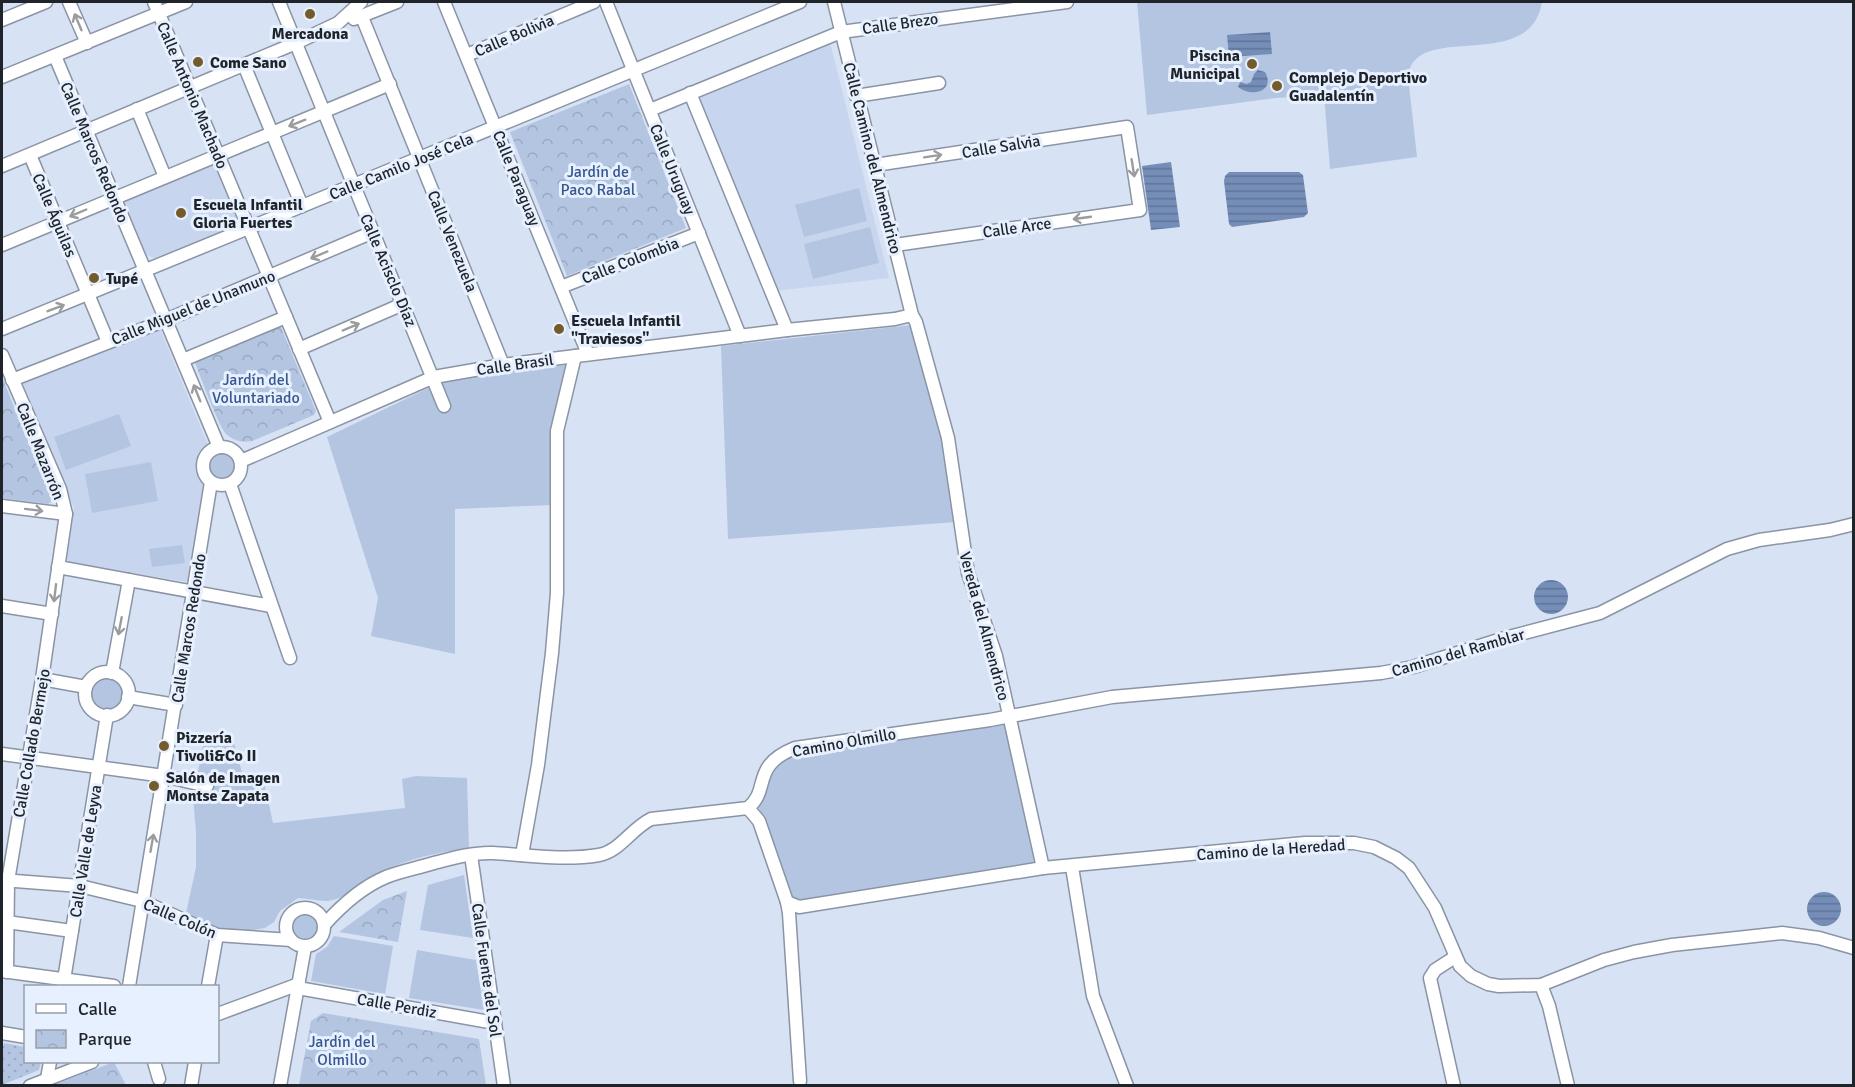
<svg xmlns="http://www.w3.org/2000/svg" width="1855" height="1087" font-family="Signika,sans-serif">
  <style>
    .built { fill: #c7d6ee }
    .grass { fill: #b4c5e2 }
    .park { fill: url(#park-crowns) }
    .garden { fill: url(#garden-dots) }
    .water { fill: url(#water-rules) }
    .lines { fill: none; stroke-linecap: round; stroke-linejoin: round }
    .street-casing { stroke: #8a94a5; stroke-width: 15 }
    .street { stroke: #fff; stroke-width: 12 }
    .oneway { stroke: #9a9c9f }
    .poi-dot { fill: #745b2c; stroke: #e7f0fe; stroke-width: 2 }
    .labels { text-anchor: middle; stroke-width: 6; stroke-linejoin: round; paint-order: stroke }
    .street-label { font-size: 16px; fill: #1f232a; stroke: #e7f0fe }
    .poi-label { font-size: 16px; font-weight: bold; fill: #1f232a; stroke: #e7f0fe; text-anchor: start }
    .park-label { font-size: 16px; fill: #36578f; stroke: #e7f0fe }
  </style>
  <defs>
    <pattern id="park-crowns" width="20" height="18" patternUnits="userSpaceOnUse" patternTransform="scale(1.5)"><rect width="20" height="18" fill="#b4c5e2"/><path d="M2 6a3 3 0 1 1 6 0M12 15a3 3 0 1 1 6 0" fill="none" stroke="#9aa9c2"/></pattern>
    <pattern id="garden-dots" width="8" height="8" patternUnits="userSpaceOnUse" patternTransform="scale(1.5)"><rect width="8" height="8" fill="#b4c5e2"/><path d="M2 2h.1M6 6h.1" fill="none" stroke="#9aa9c2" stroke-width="1.8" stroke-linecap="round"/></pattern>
    <pattern id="water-rules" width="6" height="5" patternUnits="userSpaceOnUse" patternTransform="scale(1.5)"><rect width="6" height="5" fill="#758eb8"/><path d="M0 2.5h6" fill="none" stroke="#5f7496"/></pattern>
  </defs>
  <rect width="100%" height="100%" fill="#d7e2f5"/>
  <g class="built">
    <path d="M 830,42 L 889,278 L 775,291 L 699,101 L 702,93 Z"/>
    <path d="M 211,166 L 215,167 L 238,221 L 236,225 L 155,258 L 144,254 L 124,205 L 126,201 Z"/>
    <path d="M 156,328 L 160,329 L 208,445 L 202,452 L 198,463 L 199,473 L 204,483 L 188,582 L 70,563 L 67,559 L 74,508 L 23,385 L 25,380 Z"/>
  </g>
  <g class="grass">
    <path d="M 1137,2 L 1542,2 C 1530,75 1416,20 1408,76 L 1417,157 L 1330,169 L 1324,95 L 1275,98 L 1147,115 Z"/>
    <path d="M 859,188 L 867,221 L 804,237 L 795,205 Z"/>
    <path d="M 870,227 L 879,263 L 813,279 L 804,244 Z"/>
    <path d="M 912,325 C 930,391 947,453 956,522 L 728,539 L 721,346 Z"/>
    <path d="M 566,365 L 551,426 L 552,505 L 455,509 L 455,654 L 371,636 L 378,598 L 327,437 L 447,379 Z"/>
    <path d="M 119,414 L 131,446 L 66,470 L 54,437 Z"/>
    <circle cx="222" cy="466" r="16"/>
    <path d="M 151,462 L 158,501 L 92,513 L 85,474 Z"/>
    <path d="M 182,545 L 185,563 L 152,567 L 149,549 Z"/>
    <circle cx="107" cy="694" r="19"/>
    <path d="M 1007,721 L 1035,866 L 798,902 L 788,896 L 758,806 L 771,769 L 792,753 Z"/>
    <path d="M 233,739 L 245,784 L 264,782 L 273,823 L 405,808 L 402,779 L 416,776 L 467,778 L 469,849 C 440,851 409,859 383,871 C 365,879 344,901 326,901 C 316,901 307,898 298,898 L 280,911 L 274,922 L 265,928 L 249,931 L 216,930 L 186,913 L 196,867 L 196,832 L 193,797 L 204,741 Z"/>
    <path d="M 464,875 L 473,938 L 420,930 L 428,885 Z"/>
    <circle cx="306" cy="926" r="13"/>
    <path d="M 334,936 L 393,946 L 385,994 L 311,981 L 316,954 L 327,947 Z"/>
    <path d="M 417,950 L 476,960 L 484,1010 L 409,998 Z"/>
  </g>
  <g class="park">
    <path d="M 629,84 L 686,228 L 567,276 L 510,132 Z"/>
    <path d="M 280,325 L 316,411 L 314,415 L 252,441 C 243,443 234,441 226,434 C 218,425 200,375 194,360 Z"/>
    <path d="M 2,377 L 51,498 L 51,502 L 48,504 L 2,498 Z"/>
    <path d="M 407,891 L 398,942 L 339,932 L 383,900 Z"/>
    <path d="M 323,1013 L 479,1039 L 486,1085 L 299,1085 L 311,1021 Z"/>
    <path d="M 114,1062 L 126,1085 L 54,1085 Z"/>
  </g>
  <path class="garden" d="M 4,1043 L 25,1047 L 26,1062 L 41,1062 L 39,1070 L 2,1085 L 2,1049 Z"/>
  <g class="water">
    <path d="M 1270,32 L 1272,54 L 1229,57 L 1227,35 Z"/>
    <path d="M 1258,70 L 1265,72 C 1276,91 1252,98 1238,87 L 1240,82 L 1247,84 L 1251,82 L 1254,74 Z"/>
    <path d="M 1171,162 L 1180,227 L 1151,230 L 1142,166 Z"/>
    <path d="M 1229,172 L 1299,172 L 1303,175 L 1308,213 L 1304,217 L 1232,227 L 1229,224 L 1224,181 L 1225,176 Z"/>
    <circle cx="1551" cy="597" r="17"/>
    <circle cx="1824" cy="909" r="17"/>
  </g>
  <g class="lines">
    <defs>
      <g id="street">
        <path d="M 69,2 L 87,43"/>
        <path d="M 154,2 L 330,422"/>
        <path d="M 279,2 L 444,406"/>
        <path d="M 444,2 L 588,354"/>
        <path d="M 606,2 L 740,336"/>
        <path d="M 834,2 L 912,315 L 916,322 L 948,438 L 968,573 L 996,656 L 1043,868"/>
        <path d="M 362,17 L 503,365"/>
        <path d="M 354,19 L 397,2"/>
        <path d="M 2,20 L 46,2"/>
        <path d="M 467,55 L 594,2"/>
        <path d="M 55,56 L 219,447"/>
        <path d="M 244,65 L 302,206"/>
        <path d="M 2,77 L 186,2"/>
        <path d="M 690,93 L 787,330"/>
        <path d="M 856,96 L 939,83"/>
        <path d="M 137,109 L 165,177"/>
        <path d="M 650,110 L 841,32 L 1067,2"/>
        <path d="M 30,155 L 108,342"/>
        <path d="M 875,165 L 1127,127 L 1140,210 L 895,245"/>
        <path d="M 2,166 L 296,43 L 338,23 L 361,2"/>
        <path d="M 2,245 L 390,84"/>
        <path d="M 561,287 L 699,233"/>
        <path d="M 2,329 L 800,2"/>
        <path d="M 299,349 L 403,304"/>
        <path d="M 2,355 L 60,489 L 66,514 L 42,679 L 8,881 L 7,972"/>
        <path d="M 183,360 L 286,317"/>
        <path d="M 12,380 L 166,320 L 373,232"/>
        <circle cx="222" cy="466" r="19"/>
        <path d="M 241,461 L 434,377 L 503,365 L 787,330 L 895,319 L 912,315"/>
        <path d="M 230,484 L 290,658"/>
        <path d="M 2,506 L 66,514"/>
        <path d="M 58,567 L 271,606"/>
        <path d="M 2,606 L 52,614"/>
        <circle cx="107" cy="694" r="22"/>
        <path d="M 112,673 L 129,580"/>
        <path d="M 42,679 L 86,687"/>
        <path d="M 128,697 L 176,705"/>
        <path d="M 2,754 L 164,776 L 207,786"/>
        <path d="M 748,808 L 759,821 L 787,902 L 799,907 L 1043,868 L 1305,843 L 1354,843 L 1374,847 L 1396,858 L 1409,868 L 1435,908 L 1460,966 L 1471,976 L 1488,984 L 1499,986 L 1541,985 L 1604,960 L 1634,952 L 1672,945 L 1782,933 L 1819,938 L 1854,948"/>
        <path d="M 471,855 L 504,1086"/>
        <path d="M 522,855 L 538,765 L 552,653 L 557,593 L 557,431 L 575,356"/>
        <path d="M 1072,867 L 1093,996 L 1127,1086"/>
        <path d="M 2,880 L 80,886 L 142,901 L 217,935 L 291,940"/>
        <path d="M 787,902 L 789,913 L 800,1081"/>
        <circle cx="305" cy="927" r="19"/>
        <path d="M 7,922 L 72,931"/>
        <path d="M 324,925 C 341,906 362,887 386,877 C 401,871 418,868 434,863 C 453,858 474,852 493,853 C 528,855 564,861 599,855 C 620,851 631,829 651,819 L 748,808 C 771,789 750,766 795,748 L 990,720 L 1112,697 L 1381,673 L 1413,667 L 1505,638 L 1600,613 L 1727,549 L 1759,540 L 1830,530 L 1854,524"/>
        <path d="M 2,971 L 114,986"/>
        <path d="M 1541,985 L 1549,1006 L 1568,1086"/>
        <path d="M 63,986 L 107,715"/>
        <path d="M 129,986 L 211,482"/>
        <path d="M 208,986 L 217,935"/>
        <path d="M 298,988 L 495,1023"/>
        <path d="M 218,1014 L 299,984"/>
        <path d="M 2,1033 L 26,1037"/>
        <path d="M 154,1062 L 159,1079"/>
        <path d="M 46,1084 L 50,1062"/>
        <path d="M 30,1086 L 92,1062"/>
        <path d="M 191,1086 L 195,1062"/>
        <path d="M 280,1086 L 305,947"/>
        <path d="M 1454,1086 L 1430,978 L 1435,970 L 1455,957"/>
      </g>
    </defs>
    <use href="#street" class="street-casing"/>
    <use href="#street" class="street"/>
  </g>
  <defs><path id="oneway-shaft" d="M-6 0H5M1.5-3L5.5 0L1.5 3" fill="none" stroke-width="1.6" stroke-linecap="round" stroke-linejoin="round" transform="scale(1.5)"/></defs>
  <g class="oneway">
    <use href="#oneway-shaft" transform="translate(78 22) rotate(-113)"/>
    <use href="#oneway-shaft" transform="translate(297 123) rotate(158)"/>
    <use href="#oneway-shaft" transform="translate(933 156) rotate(-9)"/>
    <use href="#oneway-shaft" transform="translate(1133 168) rotate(81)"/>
    <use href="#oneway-shaft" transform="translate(78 213) rotate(157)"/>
    <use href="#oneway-shaft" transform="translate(1082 218) rotate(172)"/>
    <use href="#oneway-shaft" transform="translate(319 255) rotate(157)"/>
    <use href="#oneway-shaft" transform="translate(56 308) rotate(-21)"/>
    <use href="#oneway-shaft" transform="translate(351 327) rotate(-23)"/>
    <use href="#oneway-shaft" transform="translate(197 393) rotate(-112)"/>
    <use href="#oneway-shaft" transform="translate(34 510) rotate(7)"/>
    <use href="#oneway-shaft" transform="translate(55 593) rotate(97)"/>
    <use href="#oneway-shaft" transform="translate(120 626) rotate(101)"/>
    <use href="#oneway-shaft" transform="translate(152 843) rotate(-80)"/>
  </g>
  <g class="poi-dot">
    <circle cx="310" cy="14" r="6"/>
    <circle cx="198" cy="62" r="6"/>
    <circle cx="1252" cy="64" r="6"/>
    <circle cx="1277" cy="86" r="6"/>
    <circle cx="181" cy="213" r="6"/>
    <circle cx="94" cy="278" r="6"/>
    <circle cx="559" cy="329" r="6"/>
    <circle cx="164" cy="746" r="6"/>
    <circle cx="154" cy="786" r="6"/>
  </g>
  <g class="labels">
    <g class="street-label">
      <text transform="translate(900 23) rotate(-8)" y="6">Calle Brezo</text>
      <text transform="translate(514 35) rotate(-23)" y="6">Calle Bolivia</text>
      <text transform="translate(193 95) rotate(67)" y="6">Calle Antonio Machado</text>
      <text transform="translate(1001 146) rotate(-9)" y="6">Calle Salvia</text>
      <text transform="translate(95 152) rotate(67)" y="6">Calle Marcos Redondo</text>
      <text transform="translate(873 158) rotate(76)" y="6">Calle Camino del Almendrico</text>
      <text transform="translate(401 166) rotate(-22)" y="6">Calle Camilo José Cela</text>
      <text transform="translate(673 169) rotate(68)" y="6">Calle Uruguay</text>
      <text transform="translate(517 178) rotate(68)" y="6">Calle Paraguay</text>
      <text transform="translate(55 215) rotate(67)" y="6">Calle Águilas</text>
      <text transform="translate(1017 227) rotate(-8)" y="6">Calle Arce</text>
      <text transform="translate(453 241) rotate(68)" y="6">Calle Venezuela</text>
      <text transform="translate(630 260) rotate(-21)" y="6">Calle Colombia</text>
      <text transform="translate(389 270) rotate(67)" y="6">Calle Acisclo Díaz</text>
      <text transform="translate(193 307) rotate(-22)" y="6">Calle Miguel de Unamuno</text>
      <text transform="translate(515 364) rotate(-8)" y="6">Calle Brasil</text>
      <text transform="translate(41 451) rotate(68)" y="6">Calle Mazarrón</text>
      <text transform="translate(985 626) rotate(75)" y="6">Vereda del Almendrico</text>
      <text transform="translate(188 628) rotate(-81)" y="6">Calle Marcos Redondo</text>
      <text transform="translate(1458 652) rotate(-16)" y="6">Camino del Ramblar</text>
      <text transform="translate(844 742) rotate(-10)" y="6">Camino Olmillo</text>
      <text transform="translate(31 743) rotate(-80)" y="6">Calle Collado Bermejo</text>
      <text transform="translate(1271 849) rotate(-4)" y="6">Camino de la Heredad</text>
      <text transform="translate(85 851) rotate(-81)" y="6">Calle Valle de Leyva</text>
      <text transform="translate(180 918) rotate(23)" y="6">Calle Colón</text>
      <text transform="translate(487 970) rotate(82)" y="6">Calle Fuente del Sol</text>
      <text transform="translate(397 1005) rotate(10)" y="6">Calle Perdiz</text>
    </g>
    <g class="poi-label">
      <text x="310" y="39" text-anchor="middle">Mercadona</text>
      <text x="1240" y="61" text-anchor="end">Piscina<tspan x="1240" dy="18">Municipal</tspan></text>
      <text x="210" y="68">Come Sano</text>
      <text x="1289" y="83">Complejo Deportivo<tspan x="1289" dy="18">Guadalentín</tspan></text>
      <text x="193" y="210">Escuela Infantil<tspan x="193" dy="18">Gloria Fuertes</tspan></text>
      <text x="106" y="284">Tupé</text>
      <text x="571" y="326">Escuela Infantil<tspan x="571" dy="18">"Traviesos"</tspan></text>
      <text x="176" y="743">Pizzería<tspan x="176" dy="18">Tivoli&amp;Co II</tspan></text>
      <text x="166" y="783">Salón de Imagen<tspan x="166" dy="18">Montse Zapata</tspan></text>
    </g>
    <g class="park-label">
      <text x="598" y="177">Jardín de<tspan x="598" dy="18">Paco Rabal</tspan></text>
      <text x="256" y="385">Jardín del<tspan x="256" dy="18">Voluntariado</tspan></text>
      <text x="342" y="1047">Jardín del<tspan x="342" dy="18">Olmillo</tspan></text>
    </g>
  </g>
  <rect width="1855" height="1087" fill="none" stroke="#1f232a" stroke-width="6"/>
  <rect x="24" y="985" width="195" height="78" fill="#e7f0fe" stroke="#979ea9" stroke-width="1.5"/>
  <rect x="36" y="1004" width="30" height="9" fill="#ffffff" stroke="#979ea9" stroke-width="1.5"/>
  <text x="78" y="1015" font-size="18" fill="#1f232a">Calle</text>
  <rect x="36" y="1030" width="30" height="18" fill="url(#park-crowns)" stroke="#979ea9" stroke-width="1.5"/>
  <text x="78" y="1045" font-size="18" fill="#1f232a">Parque</text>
</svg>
